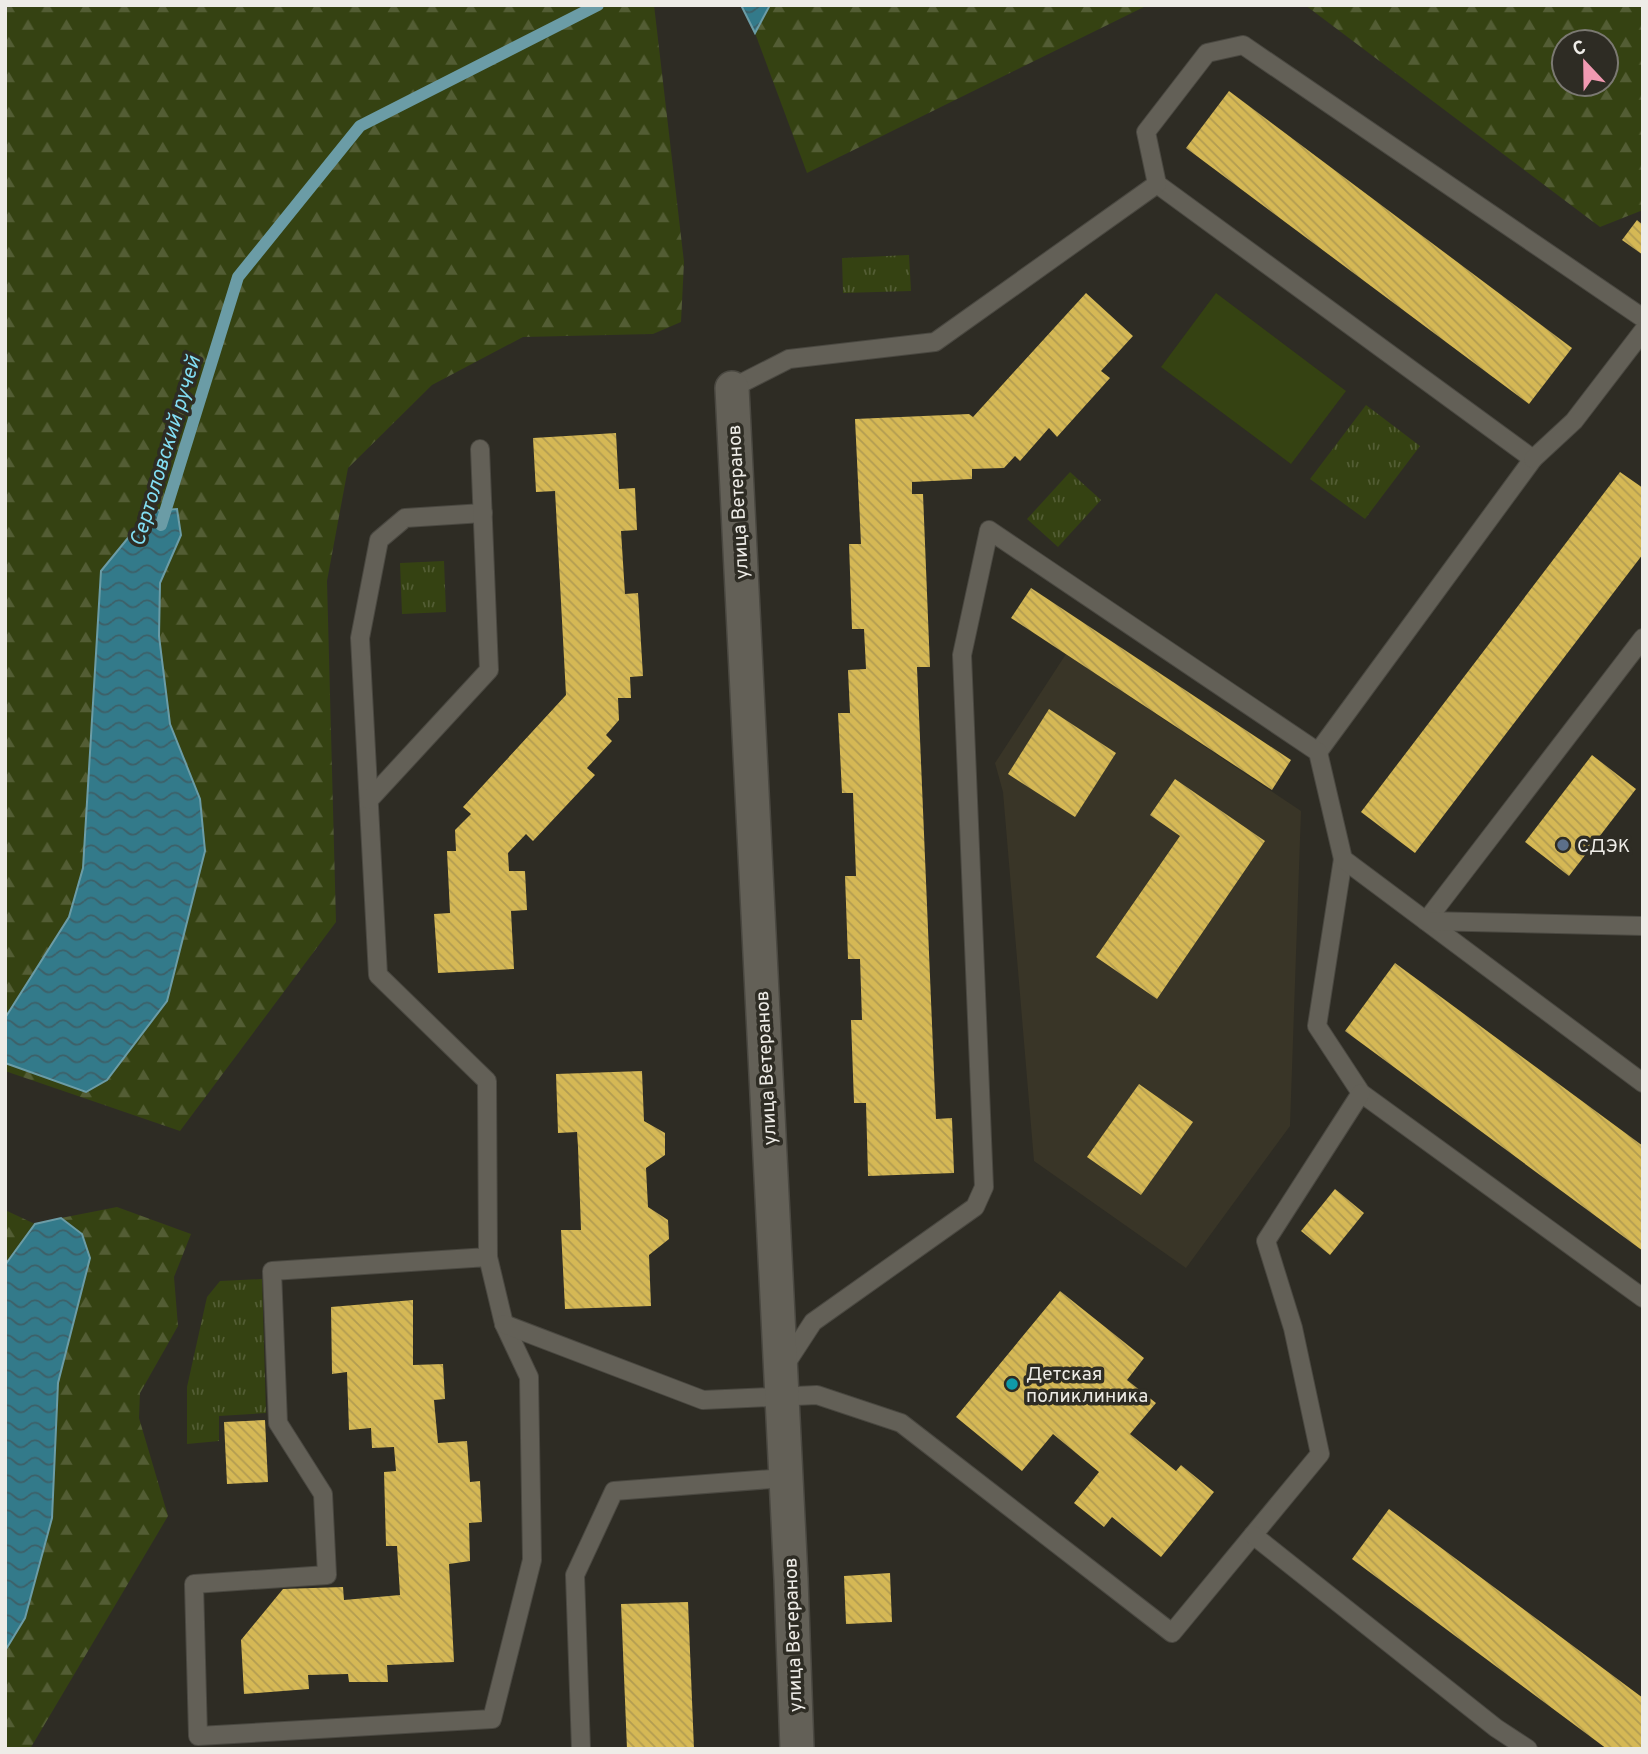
<svg xmlns="http://www.w3.org/2000/svg" width="1648" height="1754" font-family="Overpass,sans-serif">
  <style>
    .built { fill: #393527 }
    .grass { fill: url(#grass-tufts) }
    .forest { fill: url(#forest-firs); fill-rule: evenodd }
    .pitch { fill: #354212 }
    .water { fill: url(#water-waves); stroke: #6b9ca6; stroke-width: 2 }
    .lines { fill: none; stroke-linecap: round; stroke-linejoin: round }
    .stream { stroke: #6b9ca6; stroke-width: 12 }
    .building { fill: url(#building-back-hatch) }
    .lane-casing { stroke: #4a4841; stroke-width: 20 }
    .street-casing { stroke: #4a4841; stroke-width: 36 }
    .lane { stroke: #636057; stroke-width: 18 }
    .street { stroke: #636057; stroke-width: 33 }
    .service-dot { fill: #5c6f8a; stroke: #2e2c24; stroke-width: 2.5 }
    .culture-dot { fill: #0f9aa8; stroke: #2e2c24; stroke-width: 2.5 }
    .labels { text-anchor: middle; stroke-width: 7; stroke-linejoin: round; paint-order: stroke }
    .street-label { font-size: 19px; fill: #eeece7; stroke: #2e2c24 }
    .poi-label { font-size: 19px; fill: #eeece7; stroke: #2e2c24; text-anchor: start }
    .water-label { font-size: 21px; font-style: italic; fill: #82ddf3; stroke: #2e2c24 }
  </style>
  <defs>
    <pattern id="grass-tufts" width="24" height="20" patternUnits="userSpaceOnUse" patternTransform="scale(1.75)"><rect width="24" height="20" fill="#354212"/><path d="M3 7l-1-3M5 7V3M7 7l1-3M15 17l-1-3M17 17v-4M19 17l1-3" fill="none" stroke="#535d34"/></pattern>
    <pattern id="forest-firs" width="22" height="20" patternUnits="userSpaceOnUse" patternTransform="scale(1.75)"><rect width="22" height="20" fill="#354212"/><path d="M5 1l3.5 6h-7zM16 11l3.5 6h-7z" fill="#535d34"/></pattern>
    <pattern id="water-waves" width="16" height="10" patternUnits="userSpaceOnUse" patternTransform="scale(1.75)"><rect width="16" height="10" fill="#337a8a"/><path d="M0 5q4-4 8 0t8 0" fill="none" stroke="#3d6068"/></pattern>
    <pattern id="building-back-hatch" width="6" height="6" patternUnits="userSpaceOnUse" patternTransform="scale(1.75)"><rect width="6" height="6" fill="#d5b855"/><path d="M-1 5l2 2M0 0l6 6M5-1l2 2" fill="none" stroke="#b29c51"/></pattern>
  </defs>
  <rect width="100%" height="100%" fill="#2e2c24"/>
  <path class="built" d="M 1066,654 L 1301,811 L 1290,1126 L 1186,1268 L 1034,1161 L 1003,792 L 995,763 Z"/>
  <g class="grass">
    <path d="M 909,255 L 911,291 L 843,293 L 842,258 Z"/>
    <path d="M 1366,405 L 1420,446 L 1365,519 L 1310,479 Z"/>
    <path d="M 1070,472 L 1101,500 L 1058,547 L 1027,519 Z"/>
    <path d="M 444,561 L 446,612 L 402,614 L 400,563 Z"/>
    <path d="M 262,1279 L 266,1413 L 219,1416 L 219,1441 L 187,1444 L 187,1387 L 207,1297 L 220,1281 Z"/>
  </g>
  <g class="forest">
    <path d="M 5,5 L 654,5 L 684,262 L 681,322 L 653,334 L 523,337 L 432,385 L 348,468 L 327,581 L 336,922 L 180,1131 L 5,1071 L 5,1063 L 86,1092 L 200,799 L 170,724 L 159,636 L 160,583 L 181,535 L 177,510 L 150,511 L 101,571 L 83,868 L 69,917 L 5,1018 Z"/>
    <path d="M 770,5 L 1148,5 L 807,173 L 755,33 Z"/>
    <path d="M 1305,5 L 1643,5 L 1643,210 L 1600,227 ZM 1606,42 L 1606,84 L 1564,84 L 1564,42 Z"/>
    <path d="M 117,1207 L 191,1234 L 174,1277 L 178,1326 L 140,1393 L 139,1418 L 168,1516 L 30,1749 L 5,1749 L 5,1651 L 25,1618 L 52,1518 L 58,1383 L 90,1258 L 82,1234 L 61,1218 Z"/>
    <path d="M 5,1210 L 35,1224 L 5,1265 Z"/>
  </g>
  <path class="pitch" d="M 1216,293 L 1346,391 L 1291,464 L 1161,367 Z"/>
  <g class="water">
    <path d="M 741,5 L 770,5 L 755,33 Z"/>
    <path d="M 177,509 L 181,535 L 160,583 L 159,636 L 170,724 L 200,799 L 205,851 L 167,1001 L 107,1080 L 86,1092 L 5,1063 L 5,1018 L 69,917 L 83,868 L 101,571 L 150,511 Z"/>
    <path d="M 61,1218 L 82,1234 L 90,1258 L 58,1383 L 52,1518 L 25,1618 L 5,1651 L 5,1265 L 35,1224 Z"/>
  </g>
  <g class="lines">
    <path class="stream" d="M 161,525 L 238,277 L 360,126 L 598,5"/>
  </g>
  <g class="building">
    <path d="M 1229,91 L 1572,348 L 1529,404 L 1186,148 Z"/>
    <path d="M 1637,220 L 1643,225 L 1643,255 L 1622,240 Z"/>
    <path d="M 1086,293 L 1133,336 L 1101,371 L 1110,378 L 1057,437 L 1049,428 L 1020,461 L 1015,456 L 1004,468 L 972,469 L 972,479 L 912,482 L 912,494 L 923,494 L 930,667 L 917,667 L 936,1119 L 952,1118 L 954,1173 L 868,1176 L 866,1103 L 854,1103 L 851,1020 L 862,1020 L 860,959 L 848,959 L 845,876 L 856,876 L 853,793 L 842,793 L 838,713 L 850,713 L 848,670 L 866,669 L 864,629 L 852,629 L 849,544 L 861,544 L 855,419 L 969,414 L 973,417 Z"/>
    <path d="M 616,433 L 619,489 L 635,488 L 637,530 L 621,531 L 625,594 L 638,593 L 643,676 L 630,677 L 631,698 L 618,698 L 619,720 L 606,735 L 612,741 L 587,768 L 595,775 L 533,841 L 526,834 L 508,853 L 509,871 L 525,871 L 527,910 L 511,911 L 514,969 L 438,973 L 434,914 L 450,913 L 447,851 L 456,851 L 455,830 L 471,814 L 463,807 L 566,695 L 555,491 L 536,492 L 533,438 Z"/>
    <path d="M 1620,472 L 1643,488 L 1643,554 L 1415,853 L 1361,812 Z"/>
    <path d="M 1031,588 L 1291,760 L 1272,790 L 1011,618 Z"/>
    <path d="M 1049,709 L 1116,753 L 1075,817 L 1008,774 Z"/>
    <path d="M 1592,755 L 1636,789 L 1569,876 L 1525,842 Z"/>
    <path d="M 1175,779 L 1265,841 L 1157,999 L 1096,957 L 1180,836 L 1150,815 Z"/>
    <path d="M 1395,963 L 1643,1146 L 1643,1251 L 1345,1031 Z"/>
    <path d="M 642,1071 L 644,1121 L 665,1133 L 665,1155 L 646,1168 L 648,1207 L 668,1220 L 669,1239 L 649,1255 L 651,1306 L 565,1309 L 561,1230 L 581,1230 L 578,1147 L 577,1132 L 558,1133 L 556,1074 Z"/>
    <path d="M 1139,1084 L 1193,1122 L 1141,1195 L 1087,1157 Z"/>
    <path d="M 1335,1189 L 1364,1213 L 1330,1255 L 1301,1231 Z"/>
    <path d="M 1060,1291 L 1144,1358 L 1127,1380 L 1156,1403 L 1130,1434 L 1176,1471 L 1181,1465 L 1214,1492 L 1161,1557 L 1112,1517 L 1104,1527 L 1074,1503 L 1099,1472 L 1053,1434 L 1022,1471 L 956,1417 Z"/>
    <path d="M 413,1300 L 413,1365 L 443,1364 L 445,1399 L 434,1400 L 438,1443 L 467,1441 L 470,1482 L 480,1481 L 482,1522 L 469,1523 L 470,1561 L 449,1564 L 454,1662 L 387,1665 L 388,1682 L 349,1682 L 348,1674 L 308,1675 L 309,1689 L 244,1694 L 241,1640 L 283,1589 L 343,1587 L 344,1600 L 400,1595 L 397,1546 L 386,1546 L 384,1472 L 396,1471 L 394,1447 L 372,1448 L 371,1428 L 349,1430 L 347,1372 L 332,1374 L 331,1307 Z"/>
    <path d="M 265,1420 L 268,1482 L 227,1484 L 224,1422 Z"/>
    <path d="M 1389,1509 L 1643,1698 L 1643,1749 L 1607,1749 L 1352,1559 Z"/>
    <path d="M 890,1573 L 892,1622 L 846,1624 L 844,1576 Z"/>
    <path d="M 688,1602 L 694,1749 L 627,1749 L 621,1604 Z"/>
  </g>
  <g class="lines">
    <defs>
      <g id="lane">
        <path d="M 1157,184 L 1533,459 L 1318,752"/>
        <path d="M 732,388 L 789,359 L 935,342 L 1157,184 L 1146,132 L 1207,53 L 1243,45 L 1643,318"/>
        <path d="M 1533,459 L 1574,421 L 1643,331"/>
        <path d="M 483,513 L 405,518 L 379,540 L 360,638 L 378,975 L 487,1081 L 488,1257 L 504,1324 L 529,1377 L 532,1560 L 492,1719 L 198,1736 L 194,1584 L 327,1575 L 323,1494 L 278,1423 L 272,1271 L 488,1257"/>
        <path d="M 1643,638 L 1426,921 L 1643,1083"/>
        <path d="M 369,800 L 489,670 L 480,449"/>
        <path d="M 1343,859 L 1317,1026 L 1361,1093 L 1643,1298"/>
        <path d="M 504,1324 L 703,1400 L 817,1395 L 901,1423 L 1172,1633 L 1320,1454 L 1293,1328 L 1266,1241 L 1361,1093"/>
        <path d="M 783,1368 L 813,1322 L 975,1207 L 984,1187 L 962,655 L 989,530 L 1318,752 L 1343,859 L 1426,921 L 1643,926"/>
        <path d="M 1253,1535 L 1496,1728 L 1528,1749"/>
        <path d="M 581,1749 L 575,1575 L 614,1491 L 785,1478"/>
      </g>
      <path id="street" d="M 732,388 L 791,1579 L 797,1749"/>
    </defs>
    <use href="#lane" class="lane-casing"/>
    <use href="#street" class="street-casing"/>
    <use href="#lane" class="lane"/>
    <use href="#street" class="street"/>
  </g>
  <circle class="service-dot" cx="1563" cy="845" r="7"/>
  <circle class="culture-dot" cx="1012" cy="1384" r="7"/>
  <g class="labels">
    <g class="street-label">
      <text transform="translate(737 502) rotate(-93)" y="7">улица Ветеранов</text>
      <text transform="translate(765 1068) rotate(-93)" y="7">улица Ветеранов</text>
      <text transform="translate(792 1635) rotate(-92)" y="7">улица Ветеранов</text>
    </g>
    <g class="poi-label">
      <text x="1577" y="852">СДЭК</text>
      <text x="1026" y="1380">Детская<tspan x="1026" dy="22">поликлиника</tspan></text>
    </g>
    <g class="water-label">
      <text transform="translate(165 451) rotate(-73)" y="7">Сертоловский ручей</text>
    </g>
  </g>
  <rect width="1648" height="1754" fill="none" stroke="#eeece7" stroke-width="14"/>
  <g transform="translate(1585 63) rotate(338)"><circle r="33" fill="#2e2c24" stroke="#7b7972" stroke-width="2"/>
  <path d="M0-5L12 26L0 18L-12 26Z" fill="#f19ab2"/>
  <text y="-10" font-size="19" font-weight="bold" text-anchor="middle" fill="#eeece7">С</text>
  </g>
</svg>
